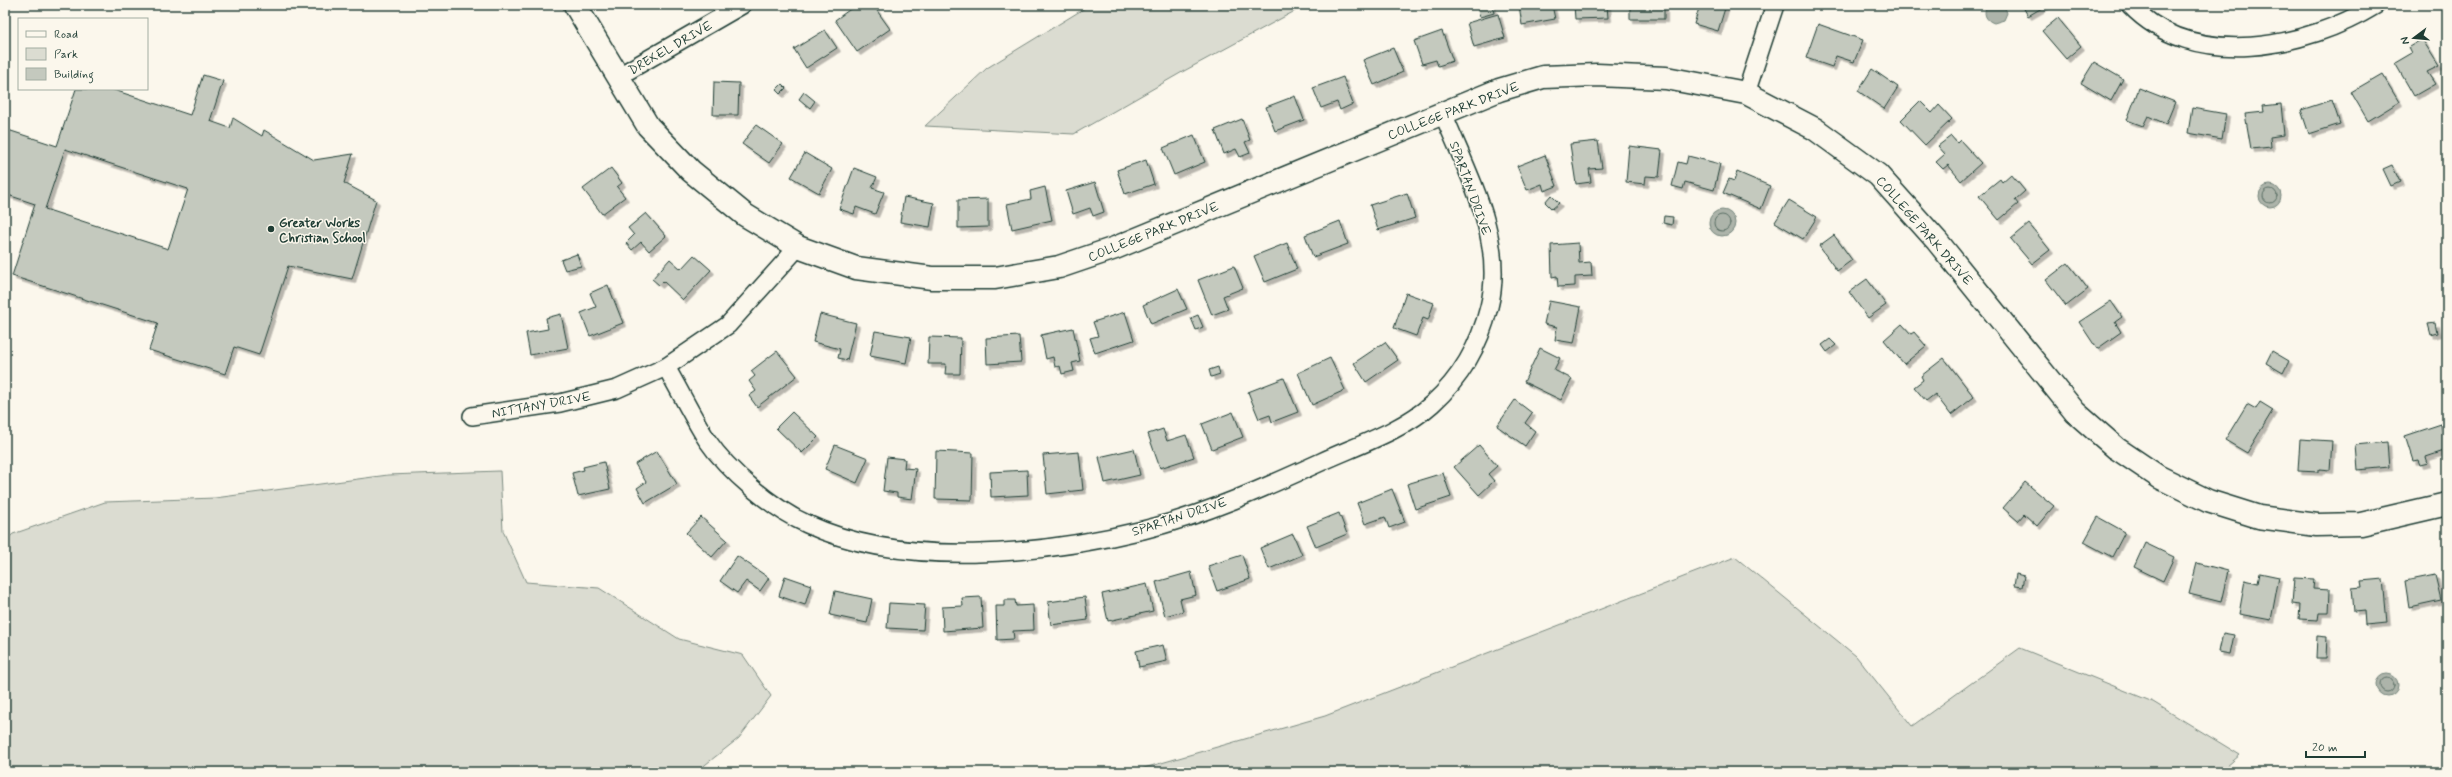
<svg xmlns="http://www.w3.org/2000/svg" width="2452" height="777" font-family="Mynerve,sans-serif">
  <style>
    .green { fill: #dbdcd1; stroke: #7d8c82 }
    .water { fill: #adb4aa; stroke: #74847b }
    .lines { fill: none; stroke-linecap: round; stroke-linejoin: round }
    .shore { stroke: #586d63; stroke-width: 1 }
    .building { fill: #c4c9be; stroke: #1f3d34; fill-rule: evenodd; filter: url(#shadow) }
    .street-casing { stroke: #1f3d34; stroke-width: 20 }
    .secondary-casing { stroke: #1f3d34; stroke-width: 25 }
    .street { stroke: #fbf7ec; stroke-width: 17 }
    .secondary { stroke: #fbf7ec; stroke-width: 22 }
    .poi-dot { fill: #1f3d34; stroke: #fbf7ec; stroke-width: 1.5 }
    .labels { text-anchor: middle; stroke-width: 3; stroke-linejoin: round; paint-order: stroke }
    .street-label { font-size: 13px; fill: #1f3d34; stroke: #fbf7ec }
    .poi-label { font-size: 13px; font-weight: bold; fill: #1f3d34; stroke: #fbf7ec; text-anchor: start }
  </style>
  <defs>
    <filter id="shadow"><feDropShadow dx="3.5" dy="3.5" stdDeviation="0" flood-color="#0004"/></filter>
  </defs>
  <rect width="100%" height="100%" fill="#fbf7ec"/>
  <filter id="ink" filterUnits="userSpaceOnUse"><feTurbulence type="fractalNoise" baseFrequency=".025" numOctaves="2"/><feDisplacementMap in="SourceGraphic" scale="8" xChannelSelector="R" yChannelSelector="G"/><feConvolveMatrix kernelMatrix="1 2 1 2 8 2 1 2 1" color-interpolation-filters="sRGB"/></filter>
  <g filter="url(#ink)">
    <g class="green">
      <path d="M 1090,5 L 1306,5 L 1184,71 L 1074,134 L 925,126 L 987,68 Z"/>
      <path d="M 500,471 L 503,531 L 526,582 L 599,588 L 679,639 L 743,655 L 771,696 L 739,738 L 696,772 L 5,772 L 5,541 L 13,534 L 105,502 L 215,498 L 388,475 Z"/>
      <path d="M 1735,557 L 1856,656 L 1912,726 L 2020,648 L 2153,702 L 2240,755 L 2220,772 L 1130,772 L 1325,716 Z"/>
    </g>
    <g class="water">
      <path d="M 1987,5 L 2004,5 L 2007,13 L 2004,20 L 1994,23 C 1985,20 1983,13 1987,5 Z"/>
      <circle cx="2270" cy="196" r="11"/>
      <circle cx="1722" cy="223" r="13"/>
      <circle cx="2387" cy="685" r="11"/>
    </g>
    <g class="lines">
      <g class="shore">
        <circle cx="2270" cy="196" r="7"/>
        <circle cx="1722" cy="223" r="8"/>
        <circle cx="2387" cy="685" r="7"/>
      </g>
    </g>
    <g class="building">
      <path d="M 856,5 L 873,5 L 890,29 L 857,52 L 835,20 Z"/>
      <path d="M 1476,5 L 1492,5 L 1494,13 L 1480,17 Z"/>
      <path d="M 1519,5 L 1552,5 L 1555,19 L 1522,25 Z"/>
      <path d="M 1574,5 L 1607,5 L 1608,18 L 1575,19 Z"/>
      <rect x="1630" y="5" width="34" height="14"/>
      <path d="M 1700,5 L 1726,5 L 1718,31 L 1694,24 Z"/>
      <path d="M 2022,5 L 2047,5 L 2028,16 Z"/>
      <path d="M 1498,14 L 1505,38 L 1474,47 L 1467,23 Z"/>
      <path d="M 2058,18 L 2081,46 L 2066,59 L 2042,31 Z"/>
      <path d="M 1818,24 L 1863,40 L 1854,62 L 1836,56 L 1832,67 L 1806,58 Z"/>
      <path d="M 825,30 L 837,48 L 806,68 L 794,49 Z"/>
      <path d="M 1442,31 L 1453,61 L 1438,66 L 1436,60 L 1422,64 L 1414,41 Z"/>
      <path d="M 2422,39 L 2439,66 L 2427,72 L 2435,84 L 2414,96 L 2395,63 L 2412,53 L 2409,47 Z"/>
      <path d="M 1393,48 L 1403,72 L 1374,85 L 1363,60 Z"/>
      <path d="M 2094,62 L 2123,79 L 2111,101 L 2081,83 Z"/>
      <path d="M 1872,69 L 1898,87 L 1884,109 L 1858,91 Z"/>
      <path d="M 2382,74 L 2399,102 L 2368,121 L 2351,92 Z"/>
      <path d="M 203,75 L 223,81 L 210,121 L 230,128 L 233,118 L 262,136 L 264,130 L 314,160 L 353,154 L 344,183 L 376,200 L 352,279 L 288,266 L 259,355 L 234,347 L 225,374 L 149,350 L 158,323 L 12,276 L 35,204 L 5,194 L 5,129 L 57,146 L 76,89 L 111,89 L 190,115 ZM 65,149 L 188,189 L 168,249 L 45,209 Z"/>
      <path d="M 1343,77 L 1353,104 L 1340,110 L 1337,102 L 1321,108 L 1313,88 Z"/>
      <path d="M 714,82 L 739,83 L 738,115 L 713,115 Z"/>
      <path d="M 782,84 L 786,88 L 780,94 L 776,90 Z"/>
      <path d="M 2139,88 L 2175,102 L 2166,124 L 2148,116 L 2143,126 L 2127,120 Z"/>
      <path d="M 804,92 L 815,101 L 810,108 L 799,99 Z"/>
      <path d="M 1295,96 L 1304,120 L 1275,131 L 1266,107 Z"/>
      <path d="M 2332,100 L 2340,124 L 2309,134 L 2301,110 Z"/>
      <path d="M 1920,101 L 1932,113 L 1939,105 L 1952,119 L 1925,145 L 1901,120 Z"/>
      <path d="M 2281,104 L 2284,135 L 2270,137 L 2271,147 L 2251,149 L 2245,114 L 2264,112 L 2263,106 Z"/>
      <path d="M 2192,108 L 2226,114 L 2222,139 L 2188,133 Z"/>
      <path d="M 1242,119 L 1250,140 L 1245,142 L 1250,153 L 1240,157 L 1236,149 L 1224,154 L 1215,130 Z"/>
      <path d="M 756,125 L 783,144 L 769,163 L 742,144 Z"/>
      <path d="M 1194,135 L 1205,162 L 1174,175 L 1163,148 Z"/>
      <path d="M 1951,136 L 1957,143 L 1960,140 L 1981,163 L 1961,181 L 1948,165 L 1943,169 L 1936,162 L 1945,154 L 1938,146 Z"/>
      <path d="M 1598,141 L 1602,168 L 1589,169 L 1591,182 L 1576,184 L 1570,144 Z"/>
      <path d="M 1629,146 L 1662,150 L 1659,177 L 1646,176 L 1645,184 L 1626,182 Z"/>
      <path d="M 805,153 L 832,169 L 819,193 L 791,177 Z"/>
      <path d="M 1545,155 L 1557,186 L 1544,191 L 1542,184 L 1527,190 L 1517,166 Z"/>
      <path d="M 1688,156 L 1720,164 L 1714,190 L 1685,182 L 1683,189 L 1672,186 L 1678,162 L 1686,164 Z"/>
      <path d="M 1146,160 L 1154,184 L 1125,194 L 1117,170 Z"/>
      <path d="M 2392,165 L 2400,182 L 2391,186 L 2383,169 Z"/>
      <path d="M 611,168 L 622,183 L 617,187 L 625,197 L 602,214 L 583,189 Z"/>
      <path d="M 854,168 L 877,177 L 872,188 L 884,192 L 875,214 L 856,207 L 854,214 L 839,209 Z"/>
      <path d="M 1737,172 L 1770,186 L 1761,209 L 1723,193 L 1729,179 L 1734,181 Z"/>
      <path d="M 2011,174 L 2025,191 L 2015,200 L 2018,204 L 1999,220 L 1979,196 L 2000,179 L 2002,182 Z"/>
      <path d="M 1095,182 L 1104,212 L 1093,216 L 1090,208 L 1073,214 L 1066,191 Z"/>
      <path d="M 1045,187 L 1052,220 L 1012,229 L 1007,204 L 1031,199 L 1030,191 Z"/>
      <path d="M 1407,193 L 1415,218 L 1378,230 L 1370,205 Z"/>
      <path d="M 1551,195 L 1559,203 L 1552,209 L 1545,202 Z"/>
      <path d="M 904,197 L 934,203 L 930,227 L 900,222 Z"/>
      <path d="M 988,199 L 988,227 L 958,228 L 958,200 Z"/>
      <path d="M 1789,200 L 1817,217 L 1803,239 L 1775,222 Z"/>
      <path d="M 646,213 L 666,236 L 649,251 L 641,242 L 632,250 L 626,243 L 634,235 L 628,228 Z"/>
      <path d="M 1664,216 L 1673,217 L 1672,225 L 1663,223 Z"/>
      <path d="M 1340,221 L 1348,244 L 1313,257 L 1305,235 Z"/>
      <path d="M 2029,224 L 2050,250 L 2032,264 L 2011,239 Z"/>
      <path d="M 1834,235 L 1852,260 L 1837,271 L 1819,246 Z"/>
      <path d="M 1287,243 L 1297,269 L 1265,282 L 1254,256 Z"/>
      <path d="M 1578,243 L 1579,263 L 1591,262 L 1592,276 L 1575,277 L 1575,286 L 1558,287 L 1557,276 L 1552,277 L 1551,245 Z"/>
      <path d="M 577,254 L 581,266 L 565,270 L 561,260 Z"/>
      <path d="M 694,255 L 711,270 L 683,300 L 663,281 L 659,285 L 652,279 L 670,259 L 681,269 Z"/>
      <path d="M 2068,263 L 2088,289 L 2066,306 L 2046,280 Z"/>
      <path d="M 1234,266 L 1243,288 L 1223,296 L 1228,309 L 1212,315 L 1198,280 Z"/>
      <path d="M 1867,279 L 1886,305 L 1868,318 L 1849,292 Z"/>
      <path d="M 608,285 L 623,323 L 590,336 L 581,313 L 596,307 L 590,293 Z"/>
      <path d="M 1178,289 L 1187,309 L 1151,324 L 1143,305 Z"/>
      <path d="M 1406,293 L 1434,303 L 1428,320 L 1423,318 L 1416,336 L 1394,328 Z"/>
      <path d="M 1549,301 L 1581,307 L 1574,343 L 1555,340 L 1557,327 L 1544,324 Z"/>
      <path d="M 2111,301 L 2122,317 L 2115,322 L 2121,332 L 2097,349 L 2079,322 Z"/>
      <path d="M 1125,312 L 1134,340 L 1095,353 L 1090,338 L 1098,336 L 1093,322 Z"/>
      <path d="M 561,314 L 568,348 L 530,355 L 526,333 L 548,329 L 546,318 Z"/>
      <path d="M 820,314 L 856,323 L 847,360 L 838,358 L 840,349 L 813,342 Z"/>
      <path d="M 1198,315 L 1203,327 L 1196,330 L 1191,318 Z"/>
      <path d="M 2436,323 L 2438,333 L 2431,335 L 2428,324 Z"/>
      <path d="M 1902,324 L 1911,334 L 1914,332 L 1926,346 L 1904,364 L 1884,340 Z"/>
      <path d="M 1073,328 L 1080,361 L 1072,363 L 1074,371 L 1062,374 L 1060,366 L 1055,367 L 1053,357 L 1046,359 L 1041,335 Z"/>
      <path d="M 875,331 L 911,337 L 906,363 L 870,356 Z"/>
      <path d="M 1019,336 L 1021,362 L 987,364 L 986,338 Z"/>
      <path d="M 929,337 L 961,338 L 960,374 L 945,374 L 946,364 L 928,364 Z"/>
      <path d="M 1830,339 L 1836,345 L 1827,352 L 1822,345 Z"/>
      <path d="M 1385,342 L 1398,360 L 1366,382 L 1354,363 Z"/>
      <path d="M 1540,348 L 1560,358 L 1554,370 L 1572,379 L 1561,400 L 1524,382 Z"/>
      <path d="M 777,351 L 797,376 L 757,407 L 749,396 L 756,391 L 749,381 L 755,376 L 751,371 Z"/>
      <path d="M 2272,351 L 2289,361 L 2283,373 L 2266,363 Z"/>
      <path d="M 1330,358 L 1345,390 L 1312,405 L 1298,373 Z"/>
      <path d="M 1944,358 L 1974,397 L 1951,415 L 1935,394 L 1926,401 L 1914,387 L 1923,380 L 1921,376 Z"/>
      <path d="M 1218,367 L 1220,374 L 1211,377 L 1209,370 Z"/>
      <path d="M 1284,378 L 1298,412 L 1272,422 L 1270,415 L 1259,419 L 1248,392 Z"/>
      <path d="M 1515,400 L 1532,413 L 1525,423 L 1535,431 L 1525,446 L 1497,426 Z"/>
      <path d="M 2260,402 L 2273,410 L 2247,453 L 2225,440 L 2247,404 L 2256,409 Z"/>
      <path d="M 792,412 L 818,437 L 802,453 L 776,428 Z"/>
      <path d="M 1233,412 L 1243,437 L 1212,449 L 1202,424 Z"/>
      <path d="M 2441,424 L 2447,450 L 2426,457 L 2428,463 L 2420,465 L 2418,460 L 2413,461 L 2405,436 Z"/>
      <path d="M 1163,429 L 1167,441 L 1186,435 L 1194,457 L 1160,468 L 1148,434 Z"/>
      <path d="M 2300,439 L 2332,441 L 2330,470 L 2319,469 L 2319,472 L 2298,471 Z"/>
      <path d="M 2387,442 L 2389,467 L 2358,470 L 2356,445 Z"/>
      <path d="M 835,445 L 868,458 L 857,483 L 825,469 Z"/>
      <path d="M 1479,445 L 1497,466 L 1488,474 L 1494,481 L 1479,495 L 1454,467 Z"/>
      <path d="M 1134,449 L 1140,475 L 1105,483 L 1099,457 Z"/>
      <path d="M 657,451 L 677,484 L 645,503 L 637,488 L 646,482 L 635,464 Z"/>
      <path d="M 936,451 L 973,453 L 972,500 L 935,499 Z"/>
      <path d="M 1079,452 L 1083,490 L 1047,494 L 1043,455 Z"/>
      <path d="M 887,457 L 905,459 L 904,468 L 916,469 L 912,499 L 897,497 L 897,493 L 883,491 Z"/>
      <path d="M 604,462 L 610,489 L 578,496 L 572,473 L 584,470 L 583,467 Z"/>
      <path d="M 1027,470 L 1028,495 L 991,497 L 990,472 Z"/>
      <path d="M 1443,473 L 1451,497 L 1415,509 L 1407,484 Z"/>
      <path d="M 2025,482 L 2054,506 L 2037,526 L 2024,514 L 2018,521 L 2003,508 Z"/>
      <path d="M 1392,489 L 1405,522 L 1389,528 L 1385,517 L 1365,524 L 1357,503 Z"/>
      <path d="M 1339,513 L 1347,534 L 1316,547 L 1307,526 Z"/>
      <path d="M 701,517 L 727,540 L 712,557 L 686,533 Z"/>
      <path d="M 2098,517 L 2125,532 L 2112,557 L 2084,542 Z"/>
      <path d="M 1293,534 L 1302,555 L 1269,569 L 1260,548 Z"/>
      <path d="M 2145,543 L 2174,557 L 2163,581 L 2134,567 Z"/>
      <path d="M 1242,555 L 1250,579 L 1217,591 L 1208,566 Z"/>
      <path d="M 737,556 L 769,578 L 760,591 L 746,581 L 737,593 L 720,581 Z"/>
      <path d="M 2197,563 L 2228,571 L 2221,602 L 2189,594 Z"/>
      <path d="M 1191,572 L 1196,595 L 1180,599 L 1183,611 L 1165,616 L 1156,582 Z"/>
      <path d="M 2260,573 L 2279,577 L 2271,620 L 2239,614 L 2245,580 L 2258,583 Z"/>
      <path d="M 2016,574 L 2024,576 L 2022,587 L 2014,586 Z"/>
      <path d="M 2435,575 L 2441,600 L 2409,607 L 2405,581 Z"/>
      <path d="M 785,576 L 811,585 L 805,605 L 779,596 Z"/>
      <path d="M 2294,578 L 2314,579 L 2313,589 L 2330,590 L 2329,613 L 2319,613 L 2318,620 L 2299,619 L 2300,605 L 2292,604 Z"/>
      <path d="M 2383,579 L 2387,623 L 2365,625 L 2364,611 L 2354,612 L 2352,588 L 2362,587 L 2361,581 Z"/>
      <path d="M 1147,584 L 1153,611 L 1108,621 L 1102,594 Z"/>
      <path d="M 835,591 L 872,599 L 867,623 L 830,615 Z"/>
      <path d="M 981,597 L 983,628 L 943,631 L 942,607 L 963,606 L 962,598 Z"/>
      <path d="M 1085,597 L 1088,620 L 1051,625 L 1048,602 Z"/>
      <path d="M 1004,600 L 1015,600 L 1016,606 L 1033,605 L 1034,630 L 1013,631 L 1014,639 L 997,640 L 996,606 L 1004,606 Z"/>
      <path d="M 889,603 L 925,605 L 923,630 L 887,628 Z"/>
      <path d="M 2223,633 L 2234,635 L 2230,654 L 2219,652 Z"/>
      <path d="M 2317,636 L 2327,637 L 2326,658 L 2316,658 Z"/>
      <path d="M 1163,645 L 1167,661 L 1139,667 L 1136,651 Z"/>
    </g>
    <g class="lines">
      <defs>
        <g id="street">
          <path d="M 2130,5 C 2194,72 2306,48 2376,5"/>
          <path d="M 619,76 L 742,5"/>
          <path d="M 1746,93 L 1775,5"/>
          <path d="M 666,367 C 680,391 692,416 707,440 C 728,471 773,509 807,524 C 904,569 1041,555 1143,530 C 1204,515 1264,488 1321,462 C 1358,445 1402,431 1432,404 C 1461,378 1480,344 1489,307 C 1506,240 1467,173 1443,113"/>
          <path d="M 472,416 L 560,403 L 617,389 L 666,367 L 728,325 L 798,247"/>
        </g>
        <path id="secondary" d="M 575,5 L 648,126 L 691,171 L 745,215 L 798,247 L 856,268 L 932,278 L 995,278 L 1059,267 L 1115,248 L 1499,90 L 1543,77 L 1597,75 L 1666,78 L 1746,93 L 1815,129 L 1878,175 L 1937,241 L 2075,412 L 2116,448 L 2159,477 L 2208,501 L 2259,517 L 2317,525 L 2361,524 L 2447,504"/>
      </defs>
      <use href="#street" class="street-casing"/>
      <use href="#secondary" class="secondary-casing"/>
      <use href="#street" class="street"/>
      <use href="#secondary" class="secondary"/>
    </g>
  </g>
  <circle class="poi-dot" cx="271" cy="229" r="4"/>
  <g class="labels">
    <g class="street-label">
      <text transform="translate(670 47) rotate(-30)" y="5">DREXEL DRIVE</text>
      <text transform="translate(1453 110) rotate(-21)" y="5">COLLEGE PARK DRIVE</text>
      <text transform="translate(1471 188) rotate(70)" y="5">SPARTAN DRIVE</text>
      <text transform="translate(1925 230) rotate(49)" y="5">COLLEGE PARK DRIVE</text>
      <text transform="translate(1153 231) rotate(-22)" y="5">COLLEGE PARK DRIVE</text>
      <text transform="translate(541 404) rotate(-10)" y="5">NITTANY DRIVE</text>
      <text transform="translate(1179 516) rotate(-18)" y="5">SPARTAN DRIVE</text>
    </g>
    <g class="poi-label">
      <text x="279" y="227">Greater Works<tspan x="279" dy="15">Christian School</tspan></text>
    </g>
  </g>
  <rect width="2452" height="777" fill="none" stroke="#fbf7ec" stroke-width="20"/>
  <rect x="10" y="10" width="2432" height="757" fill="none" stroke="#1f3d34" stroke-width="1.5" filter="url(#ink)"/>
  <rect x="18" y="18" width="130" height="72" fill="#fbf7ec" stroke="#a3ada2"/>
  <rect x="26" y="31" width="20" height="6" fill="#fbf7ec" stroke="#a3ada2"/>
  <text x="54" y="38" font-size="12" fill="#1f3d34">Road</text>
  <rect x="26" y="48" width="20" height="12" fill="#dbdcd1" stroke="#a3ada2"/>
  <text x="54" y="58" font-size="12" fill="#1f3d34">Park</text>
  <rect x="26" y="68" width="20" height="12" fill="#c4c9be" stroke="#a3ada2"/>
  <text x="54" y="78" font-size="12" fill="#1f3d34">Building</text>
  <g transform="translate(2414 38) rotate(254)" stroke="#fbf7ec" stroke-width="3" paint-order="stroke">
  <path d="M0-3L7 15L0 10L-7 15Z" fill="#1f3d34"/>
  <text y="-6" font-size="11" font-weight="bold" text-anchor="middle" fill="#1f3d34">N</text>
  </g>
  <path d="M2306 751v6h59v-6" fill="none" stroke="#1f3d34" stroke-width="2"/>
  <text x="2312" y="751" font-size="12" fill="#1f3d34" stroke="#fbf7ec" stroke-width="3" paint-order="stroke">20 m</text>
</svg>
